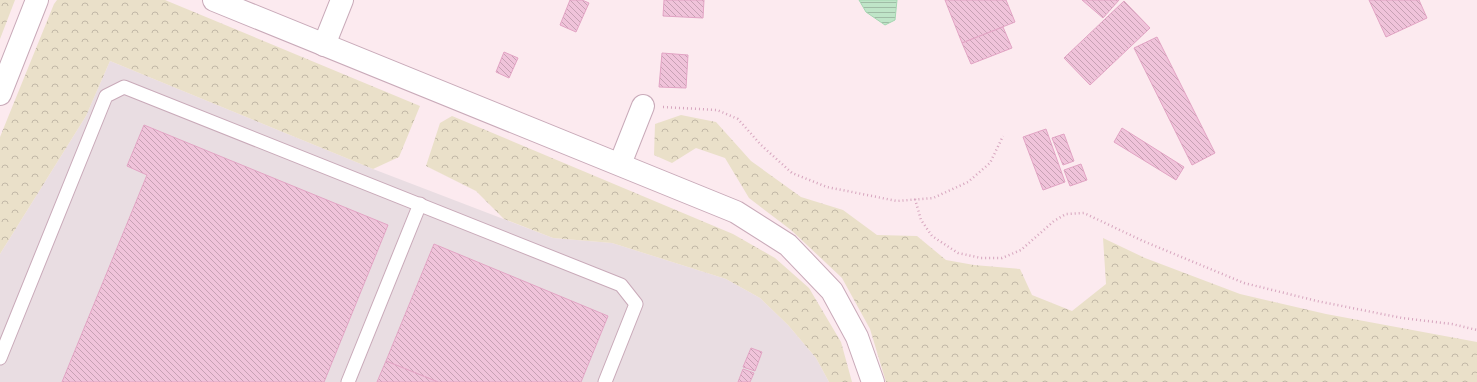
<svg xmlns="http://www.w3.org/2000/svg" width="1477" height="382" font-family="'Alegreya Sans',sans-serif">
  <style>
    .industrial { fill: #e9dde2 }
    .forest { fill: url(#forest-crowns) }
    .water { fill: url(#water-rules); stroke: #a5d7b2 }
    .building { fill: url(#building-back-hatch); stroke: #e2a4c4 }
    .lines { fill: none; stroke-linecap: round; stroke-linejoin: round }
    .service-casing { stroke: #c9aab9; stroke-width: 15 }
    .minor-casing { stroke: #c9aab9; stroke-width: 24 }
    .tertiary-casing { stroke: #c9aab9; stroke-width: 24 }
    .path { stroke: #d6a5be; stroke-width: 2.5; stroke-dasharray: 1 3; stroke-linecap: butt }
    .service { stroke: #fff; stroke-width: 13 }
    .minor { stroke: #fff; stroke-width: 22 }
    .tertiary { stroke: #fff; stroke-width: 22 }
  </style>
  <defs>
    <pattern id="forest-crowns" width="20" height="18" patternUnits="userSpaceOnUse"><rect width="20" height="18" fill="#eae0c9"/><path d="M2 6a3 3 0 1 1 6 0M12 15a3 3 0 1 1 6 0" fill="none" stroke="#c2b8a7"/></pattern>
    <pattern id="water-rules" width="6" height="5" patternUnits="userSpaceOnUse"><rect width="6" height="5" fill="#bfe5c8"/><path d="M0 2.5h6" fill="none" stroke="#a0bca6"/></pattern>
    <pattern id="building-back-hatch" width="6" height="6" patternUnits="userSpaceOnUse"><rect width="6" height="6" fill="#f0c3da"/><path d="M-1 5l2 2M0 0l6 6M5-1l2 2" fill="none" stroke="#c7a1b4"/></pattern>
  </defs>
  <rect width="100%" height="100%" fill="#fceaef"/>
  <path class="industrial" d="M 110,61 L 373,169 L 553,238 L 612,243 L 726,279 L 760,298 L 788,325 L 816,358 L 829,382 L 0,382 L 0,254 L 86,116 Z"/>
  <g class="forest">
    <path d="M 0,0 L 15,0 L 0,39 Z"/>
    <path d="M 57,0 L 165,0 L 420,106 L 399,157 L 373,169 L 110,61 L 86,116 L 0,254 L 0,137 L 54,4 Z"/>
    <path d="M 681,115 L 716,122 L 751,161 L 801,197 L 843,210 L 877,235 L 917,236 L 946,260 L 974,265 L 1020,269 L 1032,295 L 1072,311 L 1106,284 L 1103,238 L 1145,258 L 1240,294 L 1326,314 L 1477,342 L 1477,382 L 886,382 L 870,329 L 842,278 L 791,230 L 749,198 L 725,158 L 696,148 L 672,163 L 654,155 L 655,124 Z"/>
    <path d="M 452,116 L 733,234 L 775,258 L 809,288 L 841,342 L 852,382 L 829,382 L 816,358 L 788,325 L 760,298 L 726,279 L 612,243 L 553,238 L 504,219 L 476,191 L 426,166 L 440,123 Z"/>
  </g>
  <path class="water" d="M 859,0 L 897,0 L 895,20 L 885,25 L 866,12 Z"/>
  <g class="building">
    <path d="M 570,0 L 582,0 L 589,3 L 576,32 L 560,25 Z"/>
    <path d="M 664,0 L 704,0 L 703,18 L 663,16 Z"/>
    <path d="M 945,0 L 1006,0 L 1015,22 L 962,43 Z"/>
    <path d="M 1082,0 L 1119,0 L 1103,18 Z"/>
    <path d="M 1369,0 L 1419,0 L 1427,18 L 1386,37 Z"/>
    <path d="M 1124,1 L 1150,28 L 1090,85 L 1064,58 Z"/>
    <path d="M 1003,27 L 1012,48 L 971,64 L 962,43 Z"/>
    <path d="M 1157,37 L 1215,153 L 1192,165 L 1134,48 Z"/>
    <path d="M 504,52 L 518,58 L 509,78 L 496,72 Z"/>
    <path d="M 662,53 L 688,55 L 686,88 L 659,87 Z"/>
    <path d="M 144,125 L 388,225 L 324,382 L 62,382 L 147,175 L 127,166 Z"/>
    <path d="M 1122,128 L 1184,167 L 1176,180 L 1114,142 Z"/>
    <path d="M 1046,129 L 1065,182 L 1043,190 L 1023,137 Z"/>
    <path d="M 1064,134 L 1074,161 L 1063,165 L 1052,138 Z"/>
    <path d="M 1081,164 L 1087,180 L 1070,186 L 1064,170 Z"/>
    <path d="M 434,244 L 608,316 L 581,382 L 438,382 L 386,361 Z"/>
    <path d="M 751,348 L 762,352 L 755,371 L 743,367 Z"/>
    <path d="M 386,361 L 438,382 L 377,382 Z"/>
    <path d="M 743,369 L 754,373 L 750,382 L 738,382 Z"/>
  </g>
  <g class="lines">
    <defs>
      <g id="service">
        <path d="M 0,358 L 106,96 L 124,87 L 621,285 L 636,304 L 605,382"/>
        <path d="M 348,382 L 420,204"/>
      </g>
      <g id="minor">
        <path d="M 324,45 L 342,0"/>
        <path d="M 0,94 L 37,0"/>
        <path d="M 620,164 L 643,106"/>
      </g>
      <path id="tertiary" d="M 214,0 L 736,212 L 788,245 L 832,291 L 857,337 L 873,382"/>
    </defs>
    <use href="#service" class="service-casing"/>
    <use href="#minor" class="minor-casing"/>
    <use href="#tertiary" class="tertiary-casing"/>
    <g class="path">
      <path d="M 663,107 L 717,110 L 738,119 L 761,145 L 792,173 L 827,187 L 897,201 L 933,198 L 968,182 L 990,163 L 1003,136"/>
      <path d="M 915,199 L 921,220 L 932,236 L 958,253 L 981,258 L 1002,258 L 1021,250 L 1054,221 L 1066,214 L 1084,213 L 1143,241 L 1244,283 L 1317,301 L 1402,318 L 1452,324 L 1477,330"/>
    </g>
    <use href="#service" class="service"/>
    <use href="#minor" class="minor"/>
    <use href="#tertiary" class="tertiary"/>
  </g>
</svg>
